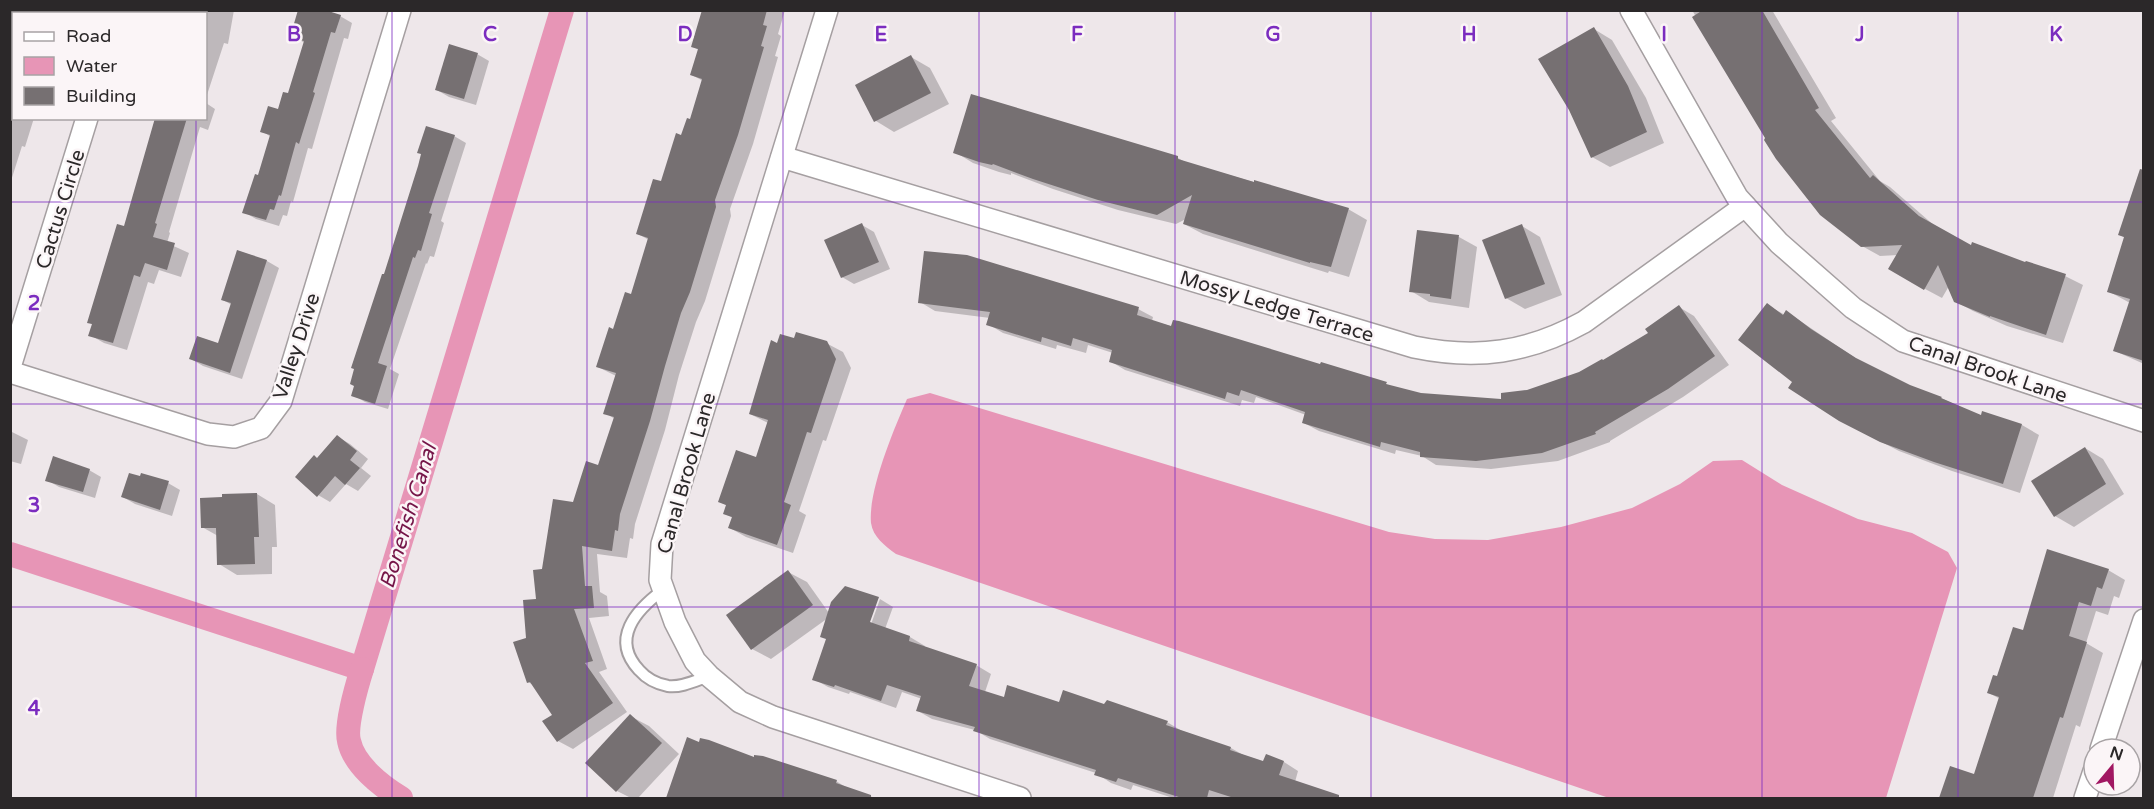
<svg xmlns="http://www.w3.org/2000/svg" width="2154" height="809" font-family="'Varela Round',sans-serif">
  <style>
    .water { fill: #e795b6 }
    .shadow { fill: #0003 }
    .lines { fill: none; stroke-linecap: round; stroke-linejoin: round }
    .canal { stroke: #e795b6; stroke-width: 24 }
    .building { fill: #767072 }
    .service-casing { stroke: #a59fa1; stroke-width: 14 }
    .minor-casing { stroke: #a59fa1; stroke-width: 24 }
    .service { stroke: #fff; stroke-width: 10 }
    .minor { stroke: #fff; stroke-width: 21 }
    .grid { fill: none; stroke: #7b2cbf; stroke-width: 1.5; stroke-opacity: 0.55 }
    .labels { text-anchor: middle; stroke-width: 5; stroke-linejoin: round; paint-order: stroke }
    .street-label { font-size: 20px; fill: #2b2829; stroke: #fbf5f7 }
    .water-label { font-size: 21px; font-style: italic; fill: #751548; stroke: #fbf5f7 }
    .grid-label { font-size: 20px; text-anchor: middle; font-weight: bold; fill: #7b2cbf; stroke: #fbf5f7; stroke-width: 5; stroke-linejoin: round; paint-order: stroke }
  </style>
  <rect width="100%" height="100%" fill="#eee7ea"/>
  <path class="water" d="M 930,393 L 1389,532 L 1435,539 L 1488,540 L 1561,527 L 1632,508 L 1680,484 L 1713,461 L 1742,460 L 1782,485 L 1858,519 L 1912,533 L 1948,552 L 1957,568 L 1886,798 L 1609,798 L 896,554 C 885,546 873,537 871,523 C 868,491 894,429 907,399 Z"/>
  <g class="shadow">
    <path d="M 191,10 L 234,10 L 228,44 L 224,43 L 206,98 L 206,14 L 194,14 Z"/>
    <path d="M 717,10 L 785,10 L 778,34 L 781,36 L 775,56 L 778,57 L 753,144 L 730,209 L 731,216 L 705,301 L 696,322 L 679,375 L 665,430 L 635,524 L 633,539 L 630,538 L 627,558 L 597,554 L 600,592 L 607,596 L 609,616 L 589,618 L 607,669 L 599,672 L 627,712 L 573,749 L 558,741 L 554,715 L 535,686 L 528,682 L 528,639 L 544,571 L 574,503 L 599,467 L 615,419 L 605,413 L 616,376 L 598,367 L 632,296 L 649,240 L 638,234 L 691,121 L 703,81 L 692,75 L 699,50 L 693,47 Z"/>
    <path d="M 1692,10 L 1772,10 L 1836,118 L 1831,121 L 1880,181 L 1890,187 L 1936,227 L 1971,247 L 2065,276 L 2083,285 L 2063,343 L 2007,326 L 1973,311 L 1955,301 L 1949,286 L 1942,298 L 1912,282 L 1898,255 L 1880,256 L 1862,246 L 1767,139 Z"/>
    <path d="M 340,16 L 352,23 L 348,39 L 344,38 L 312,149 L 308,148 L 293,202 L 291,201 L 287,216 L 283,215 L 279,226 L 256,219 L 244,212 L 259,177 L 271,137 L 262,131 L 289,95 L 305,43 L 292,36 Z"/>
    <path d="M 1594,29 L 1612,40 L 1646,98 L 1664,143 L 1610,167 L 1592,157 Z"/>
    <path d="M 10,36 L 14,37 L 14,118 L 34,118 L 25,147 L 22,146 L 10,184 Z"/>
    <path d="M 477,54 L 489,61 L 476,105 L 449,97 L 437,90 Z"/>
    <path d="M 911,57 L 930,68 L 949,104 L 894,132 L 876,121 L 857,85 Z"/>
    <path d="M 206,103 L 215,109 L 208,130 L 200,127 L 169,232 L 170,233 L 167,243 L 189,253 L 181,277 L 159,270 L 154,284 L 148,282 L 127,350 L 104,343 L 90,335 L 93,325 L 89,322 L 125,227 L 157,118 L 206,118 Z"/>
    <path d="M 454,136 L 466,143 L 441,221 L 444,223 L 434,257 L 430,256 L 427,264 L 426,263 L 390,369 L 399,374 L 388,409 L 365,402 L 353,395 L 385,276 Z"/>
    <path d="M 955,152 L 1178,158 L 1187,163 L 1348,209 L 1367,220 L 1349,277 L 1329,271 L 1328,273 L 1203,234 L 1184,224 L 1186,219 L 1176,224 L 1118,210 L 1053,189 L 1011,173 L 1011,175 L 999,172 L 973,163 Z"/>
    <path d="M 2144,196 L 2144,364 L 2115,351 L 2130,303 L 2108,291 L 2126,238 L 2120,235 Z"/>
    <path d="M 862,225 L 874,232 L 890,269 L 854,284 L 842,277 Z"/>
    <path d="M 1522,226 L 1540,237 L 1562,295 L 1525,309 L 1506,298 Z"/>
    <path d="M 1418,231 L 1459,237 L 1477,247 L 1469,308 L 1429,302 L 1411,291 Z"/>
    <path d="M 238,252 L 267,261 L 279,268 L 242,379 L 203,366 L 191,359 L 219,345 L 232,305 L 223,300 Z"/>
    <path d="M 920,302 L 1138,309 L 1153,317 L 1152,321 L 1321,366 L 1322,364 L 1386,384 L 1393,388 L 1421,394 L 1503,401 L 1580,374 L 1650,334 L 1679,307 L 1694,316 L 1729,365 L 1683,397 L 1610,441 L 1610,442 L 1558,461 L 1491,469 L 1436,465 L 1422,456 L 1396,450 L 1395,454 L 1319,431 L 1304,423 L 1306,415 L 1256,397 L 1254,403 L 1242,400 L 1240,406 L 1125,370 L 1110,361 L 1113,353 L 1088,345 L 1086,353 L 1057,345 L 1056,349 L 1003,333 L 988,324 L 990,318 L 935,311 Z"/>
    <path d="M 1767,305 L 1785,315 L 1787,312 L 1864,364 L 1910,386 L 1941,398 L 1982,417 L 1983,413 L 2022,425 L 2039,435 L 2020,493 L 1952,471 L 1899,451 L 1858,430 L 1794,382 Z"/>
    <path d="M 795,340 L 826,343 L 843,352 L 851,368 L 826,441 L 823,440 L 799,511 L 806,515 L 793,553 L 746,537 L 730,528 L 733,518 L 725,514 L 728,506 L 720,502 L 757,458 L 768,423 L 750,414 L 778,345 Z"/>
    <path d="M 10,431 L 28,440 L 21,464 L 10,461 Z"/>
    <path d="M 338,437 L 350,444 L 368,459 L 361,468 L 371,476 L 358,491 L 346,484 L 330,502 L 318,495 L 318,459 Z"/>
    <path d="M 2085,448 L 2103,459 L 2124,494 L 2074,527 L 2055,516 Z"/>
    <path d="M 89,470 L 101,477 L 95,498 L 59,487 L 47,480 Z"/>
    <path d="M 141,478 L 168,483 L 180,490 L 172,516 L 135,504 L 123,497 Z"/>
    <path d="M 257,494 L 275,505 L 277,547 L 272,547 L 272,574 L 237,575 L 219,564 L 218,536 L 202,527 Z"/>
    <path d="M 2108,570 L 2125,580 L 2119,598 L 2114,596 L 2108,615 L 2096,611 L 2086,643 L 2103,653 L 2080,727 L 2076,725 L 2053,798 L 1941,798 L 1951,768 L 1975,776 L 2000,699 L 1989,693 L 2024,632 Z"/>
    <path d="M 788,572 L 807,582 L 829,613 L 846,588 L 879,599 L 876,599 L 867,629 L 869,630 L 880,599 L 893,607 L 885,629 L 910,637 L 925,646 L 924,648 L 976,665 L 991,674 L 985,692 L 1005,699 L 1060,704 L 1104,706 L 1167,722 L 1182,731 L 1231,748 L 1245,756 L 1264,763 L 1267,756 L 1284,762 L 1298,771 L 1295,782 L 1328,793 L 1337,798 L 1173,798 L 1133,785 L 1131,790 L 1111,783 L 1096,773 L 990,739 L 975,730 L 932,719 L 918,711 L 922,699 L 902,692 L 896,708 L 850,692 L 849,694 L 828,687 L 814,679 L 827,639 L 828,618 L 771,659 L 752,649 Z"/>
    <path d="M 630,716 L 649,726 L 679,754 L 638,798 L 631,798 L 617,791 Z"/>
    <path d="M 755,759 L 836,781 L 852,791 L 876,798 L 672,798 L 668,796 Z"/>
  </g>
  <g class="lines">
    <g class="canal">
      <path d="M 10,554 L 362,669 L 562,10"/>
      <path d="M 362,669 C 357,685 345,726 349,741 C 354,765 381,786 401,798"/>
    </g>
  </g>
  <g class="building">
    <path d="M 298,10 L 325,10 L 341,15 L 335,33 L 331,32 L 313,92 L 315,93 L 299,144 L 296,142 L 281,196 L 279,195 L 274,210 L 270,209 L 266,220 L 242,213 L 255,174 L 258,175 L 270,135 L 260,132 L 268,106 L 278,109 L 283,92 L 288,93 L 304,41 L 290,37 Z"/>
    <path d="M 702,10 L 767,10 L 763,25 L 767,26 L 761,46 L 764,47 L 738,135 L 715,200 L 716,207 L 690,292 L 681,313 L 665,366 L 650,421 L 620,514 L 618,531 L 615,530 L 612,551 L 582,546 L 585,586 L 592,586 L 594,608 L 574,609 L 593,661 L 585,663 L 613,703 L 557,742 L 542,721 L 552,715 L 530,682 L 527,683 L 513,642 L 526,638 L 523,600 L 536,599 L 533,570 L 542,569 L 553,499 L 573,502 L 586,461 L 598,465 L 614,417 L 603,414 L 616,373 L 596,367 L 609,327 L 613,329 L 625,292 L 631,294 L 648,238 L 636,234 L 653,179 L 661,181 L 676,133 L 681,135 L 687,118 L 690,119 L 702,79 L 690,75 L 698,49 L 691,47 Z"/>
    <path d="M 1703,10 L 1762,10 L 1819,108 L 1815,110 L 1870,178 L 1873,175 L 1919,216 L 1971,245 L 1972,242 L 2025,262 L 2026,261 L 2066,274 L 2046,335 L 1990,316 L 1990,317 L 1954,302 L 1938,265 L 1924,290 L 1888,269 L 1902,245 L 1861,247 L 1820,215 L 1776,159 L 1764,140 L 1765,138 L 1692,17 Z"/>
    <path d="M 1594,27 L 1628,86 L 1647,132 L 1591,158 L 1569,110 L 1538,59 Z"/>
    <path d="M 449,44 L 478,53 L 464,99 L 435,90 Z"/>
    <path d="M 911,55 L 931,93 L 874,122 L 855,85 Z"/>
    <path d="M 971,94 L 1178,156 L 1178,159 L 1254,182 L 1254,180 L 1349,208 L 1331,267 L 1310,262 L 1310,263 L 1183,224 L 1192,195 L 1157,215 L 1098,200 L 1033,179 L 993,164 L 992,165 L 979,162 L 953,153 Z"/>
    <path d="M 155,118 L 187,118 L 155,223 L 157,224 L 153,237 L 175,243 L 167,270 L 145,263 L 140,277 L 134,275 L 113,343 L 88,336 L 92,324 L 87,323 L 117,224 L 124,226 Z"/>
    <path d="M 426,126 L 455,135 L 429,213 L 432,214 L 421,251 L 418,250 L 415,258 L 413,257 L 378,363 L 387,366 L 375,404 L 351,396 L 354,386 L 350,384 L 354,369 L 351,368 L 382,274 L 384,274 L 418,166 L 421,154 L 417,153 Z"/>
    <path d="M 2140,169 L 2144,170 L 2144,361 L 2113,351 L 2130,299 L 2107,292 L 2124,237 L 2118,235 Z"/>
    <path d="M 862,223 L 879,262 L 841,278 L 824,240 Z"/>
    <path d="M 1522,224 L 1545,284 L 1505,299 L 1482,240 Z"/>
    <path d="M 1417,230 L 1459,235 L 1451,299 L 1430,296 L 1430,294 L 1409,292 Z"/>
    <path d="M 237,250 L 267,260 L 230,373 L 189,359 L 197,336 L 218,343 L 231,303 L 221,300 Z"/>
    <path d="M 924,251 L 967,255 L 1139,307 L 1137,315 L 1171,326 L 1173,320 L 1179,321 L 1320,364 L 1321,362 L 1387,382 L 1386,384 L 1421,393 L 1501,399 L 1501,393 L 1527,390 L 1579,372 L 1602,359 L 1603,360 L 1648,333 L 1645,329 L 1679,305 L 1715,356 L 1668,389 L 1595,432 L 1596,434 L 1542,453 L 1476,461 L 1420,457 L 1420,452 L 1381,442 L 1380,447 L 1302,423 L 1305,412 L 1241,390 L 1239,396 L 1227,392 L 1225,399 L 1109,362 L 1112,350 L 1073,338 L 1071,346 L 1042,337 L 1041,342 L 986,325 L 990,312 L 918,303 Z"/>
    <path d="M 1767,303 L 1783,315 L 1786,310 L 1811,329 L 1856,358 L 1910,385 L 1942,397 L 1941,398 L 1981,415 L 1982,411 L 2022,424 L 2003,484 L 1934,462 L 1880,442 L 1839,421 L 1788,388 L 1792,382 L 1738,340 Z"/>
    <path d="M 796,332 L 827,341 L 836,359 L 811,433 L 807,432 L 784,502 L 791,505 L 777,545 L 728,528 L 732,517 L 723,514 L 726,505 L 718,502 L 736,450 L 756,457 L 768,420 L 749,414 L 771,340 L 777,343 L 780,334 L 794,338 Z"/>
    <path d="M 337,435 L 357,451 L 350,460 L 360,468 L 345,485 L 335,476 L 317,497 L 295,477 L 314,455 L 317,458 Z"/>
    <path d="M 2085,447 L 2106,484 L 2054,517 L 2031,481 Z"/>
    <path d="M 53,456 L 90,469 L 83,492 L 45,481 Z"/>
    <path d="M 129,473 L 140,476 L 141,473 L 169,481 L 160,510 L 121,497 Z"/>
    <path d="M 257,493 L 259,537 L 254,537 L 255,564 L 217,565 L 216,528 L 201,528 L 200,498 L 222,497 L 222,494 Z"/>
    <path d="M 2047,549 L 2109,569 L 2102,589 L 2097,587 L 2091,606 L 2079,602 L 2069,636 L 2087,642 L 2063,718 L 2060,717 L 2033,798 L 1939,798 L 1950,766 L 1974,774 L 1999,697 L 1987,693 L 1993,675 L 1997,676 L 2013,627 L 2023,630 Z"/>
    <path d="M 788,570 L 813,605 L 751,650 L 726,615 Z"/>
    <path d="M 845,586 L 879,597 L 870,622 L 910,636 L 909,641 L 977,664 L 969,686 L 1004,697 L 1007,685 L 1059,702 L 1063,690 L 1104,704 L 1107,700 L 1168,721 L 1166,725 L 1231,747 L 1230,750 L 1263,761 L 1266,754 L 1284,761 L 1279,775 L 1339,795 L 1339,798 L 1234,798 L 1209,790 L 1207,798 L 1182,798 L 1118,778 L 1116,782 L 1094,775 L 1096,770 L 973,731 L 975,727 L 916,711 L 921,696 L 887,685 L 881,701 L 835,685 L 834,687 L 812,680 L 826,639 L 820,637 L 831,602 Z"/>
    <path d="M 630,714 L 662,743 L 616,792 L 585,763 Z"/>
    <path d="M 687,737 L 699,742 L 700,738 L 709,740 L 754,757 L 754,755 L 763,756 L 837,780 L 836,783 L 871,795 L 871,798 L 666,798 Z"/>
  </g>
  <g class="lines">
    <defs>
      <path id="service" d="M 663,590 C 636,610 610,639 639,670 C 646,678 657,684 668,686 C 681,688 697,680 709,676"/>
      <g id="minor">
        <path d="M 827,10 L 662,544 L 660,580 L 675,622 L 695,661 L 709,676 L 740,702 L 773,717 L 1020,798"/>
        <path d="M 1631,10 L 1737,197 L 1779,243 L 1853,308 L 1903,341 L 2144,421"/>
        <path d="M 120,14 L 121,10"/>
        <path d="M 782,157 L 1414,347 C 1477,360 1528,353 1584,322 L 1745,206"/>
        <path d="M 10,367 L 87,118"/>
        <path d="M 10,372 L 208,434 L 234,437 L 261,428 L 281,401 L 400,10"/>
        <path d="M 2101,749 L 2144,620"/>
        <path d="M 2085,798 L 2094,771"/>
      </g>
    </defs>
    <use href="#service" class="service-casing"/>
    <use href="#minor" class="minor-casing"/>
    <use href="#service" class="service"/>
    <use href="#minor" class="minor"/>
  </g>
  <path class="grid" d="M 196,10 L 196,14M 392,10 L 392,798M 587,10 L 587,798M 783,10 L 783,798M 979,10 L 979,798M 1175,10 L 1175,798M 1371,10 L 1371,798M 1567,10 L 1567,798M 1762,10 L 1762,798M 1958,10 L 1958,798M 196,118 L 196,798M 10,202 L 2144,202M 10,404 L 2144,404M 10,607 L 2144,607"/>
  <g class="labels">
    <g class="street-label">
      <text transform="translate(60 209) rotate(-73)" y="7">Cactus Circle</text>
      <text transform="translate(1277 306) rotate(17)" y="7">Mossy Ledge Terrace</text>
      <text transform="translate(296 346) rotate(-72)" y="7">Valley Drive</text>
      <text transform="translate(1988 369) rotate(19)" y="7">Canal Brook Lane</text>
      <text transform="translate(686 473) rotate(-74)" y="7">Canal Brook Lane</text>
    </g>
    <g class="water-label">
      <text transform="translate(408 516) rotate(-73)" y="7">Bonefish Canal</text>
    </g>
  </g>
  <g class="grid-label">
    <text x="294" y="41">B</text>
    <text x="490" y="41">C</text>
    <text x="685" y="41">D</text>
    <text x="881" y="41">E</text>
    <text x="1077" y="41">F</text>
    <text x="1273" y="41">G</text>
    <text x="1469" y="41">H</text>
    <text x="1664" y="41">I</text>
    <text x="1860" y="41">J</text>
    <text x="2056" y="41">K</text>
    <text x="34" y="310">2</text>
    <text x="34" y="512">3</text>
    <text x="34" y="715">4</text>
  </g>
  <rect width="2154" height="809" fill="none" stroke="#2b2829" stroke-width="24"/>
  <rect x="12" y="12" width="195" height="108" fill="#fbf5f7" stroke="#a8a3a5" stroke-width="1.5"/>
  <rect x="24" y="32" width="30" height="9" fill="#ffffff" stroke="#a8a3a5" stroke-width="1.5"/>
  <text x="66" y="42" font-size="18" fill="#2b2829">Road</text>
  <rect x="24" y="57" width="30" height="18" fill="#e795b6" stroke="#a8a3a5" stroke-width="1.5"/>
  <text x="66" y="72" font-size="18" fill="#2b2829">Water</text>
  <rect x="24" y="87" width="30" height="18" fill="#767072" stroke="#a8a3a5" stroke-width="1.5"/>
  <text x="66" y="102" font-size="18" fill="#2b2829">Building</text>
  <g transform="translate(2112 767) rotate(19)"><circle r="28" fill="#fbf5f7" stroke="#a8a3a5" stroke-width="1.5"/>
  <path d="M0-4.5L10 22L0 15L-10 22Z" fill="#a11762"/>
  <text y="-9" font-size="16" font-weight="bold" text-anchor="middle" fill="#2b2829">N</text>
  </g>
</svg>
